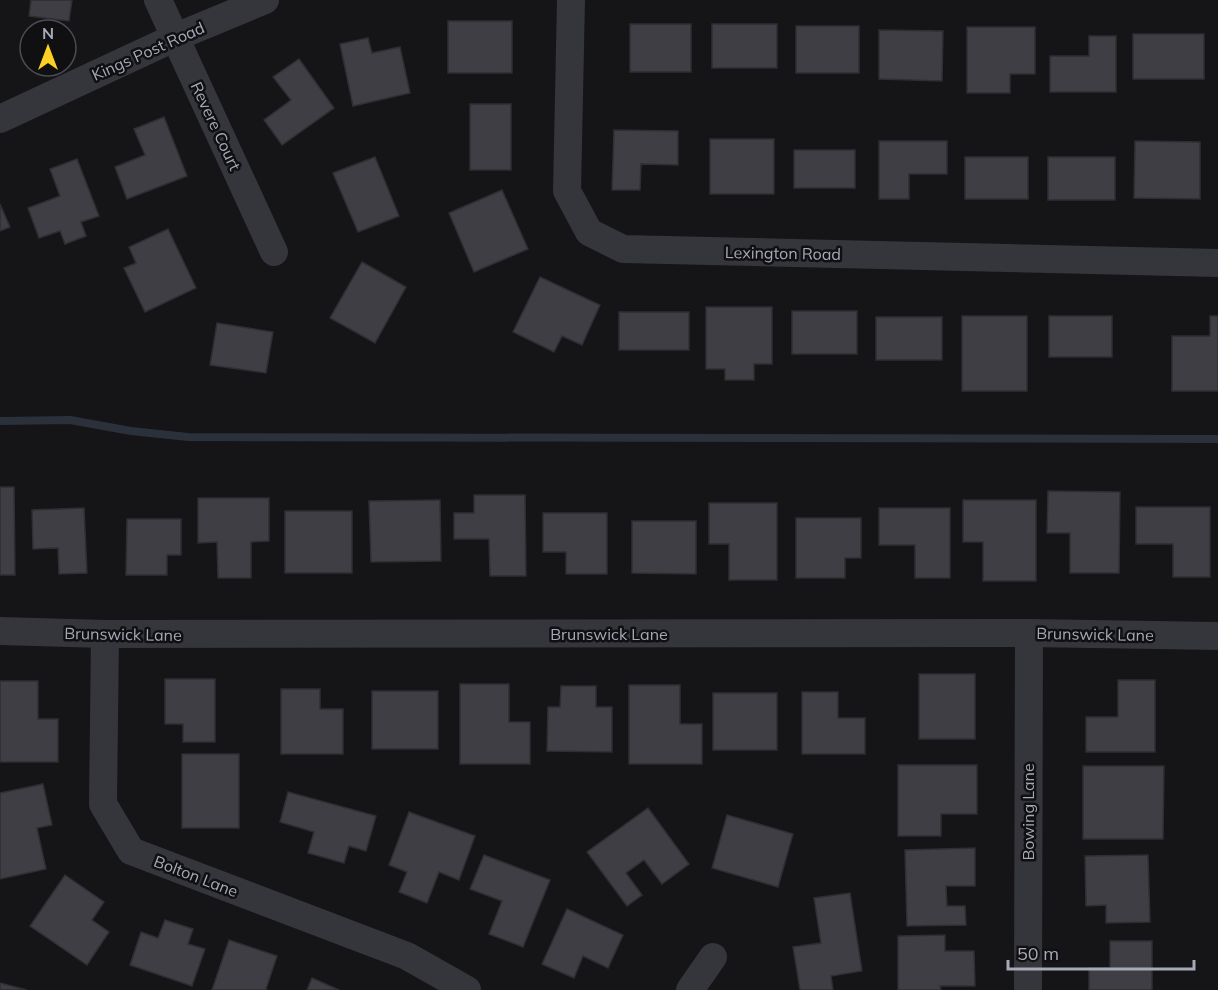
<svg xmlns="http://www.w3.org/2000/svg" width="1218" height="990" font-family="Mulish,sans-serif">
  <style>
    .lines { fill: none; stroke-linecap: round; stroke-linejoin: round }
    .stream { stroke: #2a313b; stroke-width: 8 }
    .building { fill: #3e3e44; stroke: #2f2e33; stroke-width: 1.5 }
    .minor { stroke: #35353c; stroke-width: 28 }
    .labels { text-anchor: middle; stroke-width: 5; stroke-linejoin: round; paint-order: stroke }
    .street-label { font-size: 16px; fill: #a5a9b8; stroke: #100f11 }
  </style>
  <rect width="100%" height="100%" fill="#151417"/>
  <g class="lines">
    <path class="stream" d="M 0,421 L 70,420 L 131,431 L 188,437 L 1218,439"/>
  </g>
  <g class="building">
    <path d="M 31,0 L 72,0 L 69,21 L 29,16 Z"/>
    <rect x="448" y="21" width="64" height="52"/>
    <rect x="630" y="24" width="61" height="48"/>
    <rect x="712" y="24" width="65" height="44"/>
    <rect x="796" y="26" width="63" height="47"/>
    <path d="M 967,27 L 1035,27 L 1035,74 L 1010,74 L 1010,93 L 967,93 Z"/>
    <path d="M 879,30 L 943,31 L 942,81 L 879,79 Z"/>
    <rect x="1133" y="34" width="71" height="45"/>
    <path d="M 1089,36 L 1116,36 L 1116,92 L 1050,92 L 1050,56 L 1089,56 Z"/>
    <path d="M 368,38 L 372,53 L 400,47 L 410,93 L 353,106 L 340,44 Z"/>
    <path d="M 299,59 L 334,108 L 282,145 L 264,120 L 291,100 L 273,77 Z"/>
    <rect x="470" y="104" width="41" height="66"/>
    <path d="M 164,117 L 187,176 L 127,199 L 115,167 L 145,155 L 134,129 Z"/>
    <path d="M 614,130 L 678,131 L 678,165 L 641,164 L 640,190 L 612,190 Z"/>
    <rect x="710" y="139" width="64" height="55"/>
    <path d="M 879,141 L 947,141 L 947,174 L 909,174 L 909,199 L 879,199 Z"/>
    <path d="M 1135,141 L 1200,142 L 1200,199 L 1134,198 Z"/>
    <rect x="794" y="150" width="61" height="38"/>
    <path d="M 375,157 L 399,216 L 358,232 L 333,173 Z"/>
    <rect x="965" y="157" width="63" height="42"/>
    <rect x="1048" y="157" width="67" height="43"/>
    <path d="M 77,159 L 99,216 L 81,222 L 86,236 L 65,244 L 60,231 L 39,238 L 28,208 L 60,196 L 50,169 Z"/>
    <path d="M 502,190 L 528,249 L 474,272 L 449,213 Z"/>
    <path d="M 0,204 L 10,227 L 0,231 Z"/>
    <path d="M 168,229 L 196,288 L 145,312 L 124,268 L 136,263 L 129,247 Z"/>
    <path d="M 362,262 L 406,287 L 375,343 L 330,318 Z"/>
    <path d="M 540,277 L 600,305 L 582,345 L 562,336 L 554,352 L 513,332 Z"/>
    <path d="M 706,307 L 772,307 L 772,364 L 754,364 L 754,380 L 725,380 L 725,369 L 706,369 Z"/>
    <rect x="792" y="311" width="65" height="43"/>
    <rect x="619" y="312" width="70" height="38"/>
    <rect x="962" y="316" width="65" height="75"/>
    <rect x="1049" y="316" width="63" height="41"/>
    <path d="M 1210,316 L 1218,316 L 1218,391 L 1172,391 L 1172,336 L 1210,336 Z"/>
    <rect x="876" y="317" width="66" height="43"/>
    <path d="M 217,323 L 273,332 L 266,373 L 210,365 Z"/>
    <path d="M 0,487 L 14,487 L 15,575 L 0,575 Z"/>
    <path d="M 1048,491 L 1120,492 L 1119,573 L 1070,573 L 1070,533 L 1047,533 Z"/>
    <path d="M 474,495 L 525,495 L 526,576 L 490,576 L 489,539 L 454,539 L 454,513 L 474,513 Z"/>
    <path d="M 198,498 L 269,498 L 269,541 L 251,542 L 251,578 L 218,578 L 217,542 L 198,543 Z"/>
    <path d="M 440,500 L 441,561 L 371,562 L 369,501 Z"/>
    <path d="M 963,500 L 1036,500 L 1036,581 L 983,581 L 983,542 L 963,542 Z"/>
    <path d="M 709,503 L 777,503 L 777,580 L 729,580 L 729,544 L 709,544 Z"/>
    <path d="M 1136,507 L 1210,507 L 1210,577 L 1173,577 L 1173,544 L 1136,544 Z"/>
    <path d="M 84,508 L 87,573 L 59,574 L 58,548 L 33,549 L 32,510 Z"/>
    <path d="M 879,508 L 950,508 L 950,578 L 915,578 L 915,545 L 879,545 Z"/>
    <rect x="285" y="511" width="67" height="62"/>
    <path d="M 543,513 L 607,513 L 607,574 L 566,574 L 566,552 L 543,552 Z"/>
    <path d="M 796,518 L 861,518 L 861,558 L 845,558 L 845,578 L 796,578 Z"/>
    <path d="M 127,519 L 181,519 L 181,555 L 167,555 L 167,575 L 126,575 Z"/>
    <path d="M 632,521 L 696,521 L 696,574 L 632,573 Z"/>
    <rect x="919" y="674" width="56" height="65"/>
    <path d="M 165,679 L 215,679 L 215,742 L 183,742 L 183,724 L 165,724 Z"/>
    <path d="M 1118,680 L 1155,680 L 1155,752 L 1086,752 L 1086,717 L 1118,717 Z"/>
    <path d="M 0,681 L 38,681 L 38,719 L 58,719 L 58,762 L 0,762 Z"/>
    <path d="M 460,684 L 509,684 L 509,722 L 530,722 L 530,764 L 460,764 Z"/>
    <path d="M 629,685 L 680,685 L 680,724 L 702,724 L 702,764 L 629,764 Z"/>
    <path d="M 561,686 L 596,686 L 596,707 L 612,707 L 612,752 L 547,751 L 548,707 L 560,707 Z"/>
    <path d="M 281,689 L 320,689 L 320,709 L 343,709 L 343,754 L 281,754 Z"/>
    <rect x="372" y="691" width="66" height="58"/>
    <path d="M 802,692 L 838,692 L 838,718 L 865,718 L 865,754 L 802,754 Z"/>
    <rect x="713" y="693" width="64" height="57"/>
    <rect x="182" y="754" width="57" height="74"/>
    <path d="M 898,765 L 977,765 L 977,814 L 941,814 L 941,836 L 898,836 Z"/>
    <path d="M 1083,766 L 1164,766 L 1163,839 L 1083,839 Z"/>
    <path d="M 43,784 L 52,825 L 37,828 L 46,869 L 0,879 L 0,793 Z"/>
    <path d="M 288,792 L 376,816 L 366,851 L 349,846 L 344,863 L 308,853 L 314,832 L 280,822 Z"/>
    <path d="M 648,808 L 689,864 L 662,884 L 644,860 L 626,873 L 642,895 L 627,906 L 587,852 Z"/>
    <path d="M 409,812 L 475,836 L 459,880 L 439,872 L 427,903 L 399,892 L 407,872 L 389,865 Z"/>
    <path d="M 727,815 L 793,834 L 778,887 L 712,868 Z"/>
    <path d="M 975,848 L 975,886 L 946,886 L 947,906 L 965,906 L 966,925 L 907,926 L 905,850 Z"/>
    <path d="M 484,855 L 550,880 L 523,947 L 489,934 L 502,901 L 470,889 Z"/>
    <path d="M 1148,855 L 1150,922 L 1106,923 L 1106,905 L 1086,906 L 1085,856 Z"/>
    <path d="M 65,875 L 104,902 L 92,920 L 109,932 L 87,965 L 30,926 Z"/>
    <path d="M 850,893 L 862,971 L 831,976 L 833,990 L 800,990 L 793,947 L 821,943 L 814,898 Z"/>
    <path d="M 567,909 L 623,935 L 608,968 L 583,956 L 574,978 L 542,964 Z"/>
    <path d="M 165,920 L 193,929 L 188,944 L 205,949 L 192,986 L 130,965 L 141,932 L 158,938 Z"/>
    <path d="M 945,935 L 945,951 L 974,951 L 975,986 L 940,986 L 941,990 L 898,990 L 898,936 Z"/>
    <path d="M 229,940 L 277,956 L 266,989 L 267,990 L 212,990 Z"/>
    <path d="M 1110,941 L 1152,941 L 1152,990 L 1089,990 L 1089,968 L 1110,968 Z"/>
    <path d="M 312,978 L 339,990 L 307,990 Z"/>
    <path d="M 0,983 L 27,990 L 0,990 Z"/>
  </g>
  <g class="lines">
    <g class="minor">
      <path d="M 158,0 L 274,252"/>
      <path d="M 571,0 L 567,191 L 589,232 L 623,249 L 1218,263"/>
      <path d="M 0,119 L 176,37 L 265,0"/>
      <path d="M 0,631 L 105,634 L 1029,633 L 1218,636"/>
      <path d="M 105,634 L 103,804 L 131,851 L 407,956 L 467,990"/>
      <path d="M 690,990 L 713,957"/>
      <path d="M 1028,990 L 1029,633"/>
    </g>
  </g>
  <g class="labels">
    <g class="street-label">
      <text transform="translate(148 51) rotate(-24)" y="6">Kings Post Road</text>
      <text transform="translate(216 126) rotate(65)" y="6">Revere Court</text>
      <text transform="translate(783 253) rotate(1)" y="6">Lexington Road</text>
      <text transform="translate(123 634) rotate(1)" y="6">Brunswick Lane</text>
      <text x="609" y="640">Brunswick Lane</text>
      <text transform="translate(1095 634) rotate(1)" y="6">Brunswick Lane</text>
      <text transform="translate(1028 812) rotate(-90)" y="6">Bowing Lane</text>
      <text transform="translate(196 876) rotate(21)" y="6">Bolton Lane</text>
    </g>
  </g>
  <g transform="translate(48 48)"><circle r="28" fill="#100f11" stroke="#4c4d54" stroke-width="1.5"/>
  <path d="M0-4.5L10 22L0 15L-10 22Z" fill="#ffd024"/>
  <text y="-9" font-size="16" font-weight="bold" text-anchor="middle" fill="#a5a9b8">N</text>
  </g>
  <path d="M1008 960v9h186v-9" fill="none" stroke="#a5a9b8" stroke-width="3"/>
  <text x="1017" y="960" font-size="18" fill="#a5a9b8" stroke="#100f11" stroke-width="4.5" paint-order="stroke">50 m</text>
</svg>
